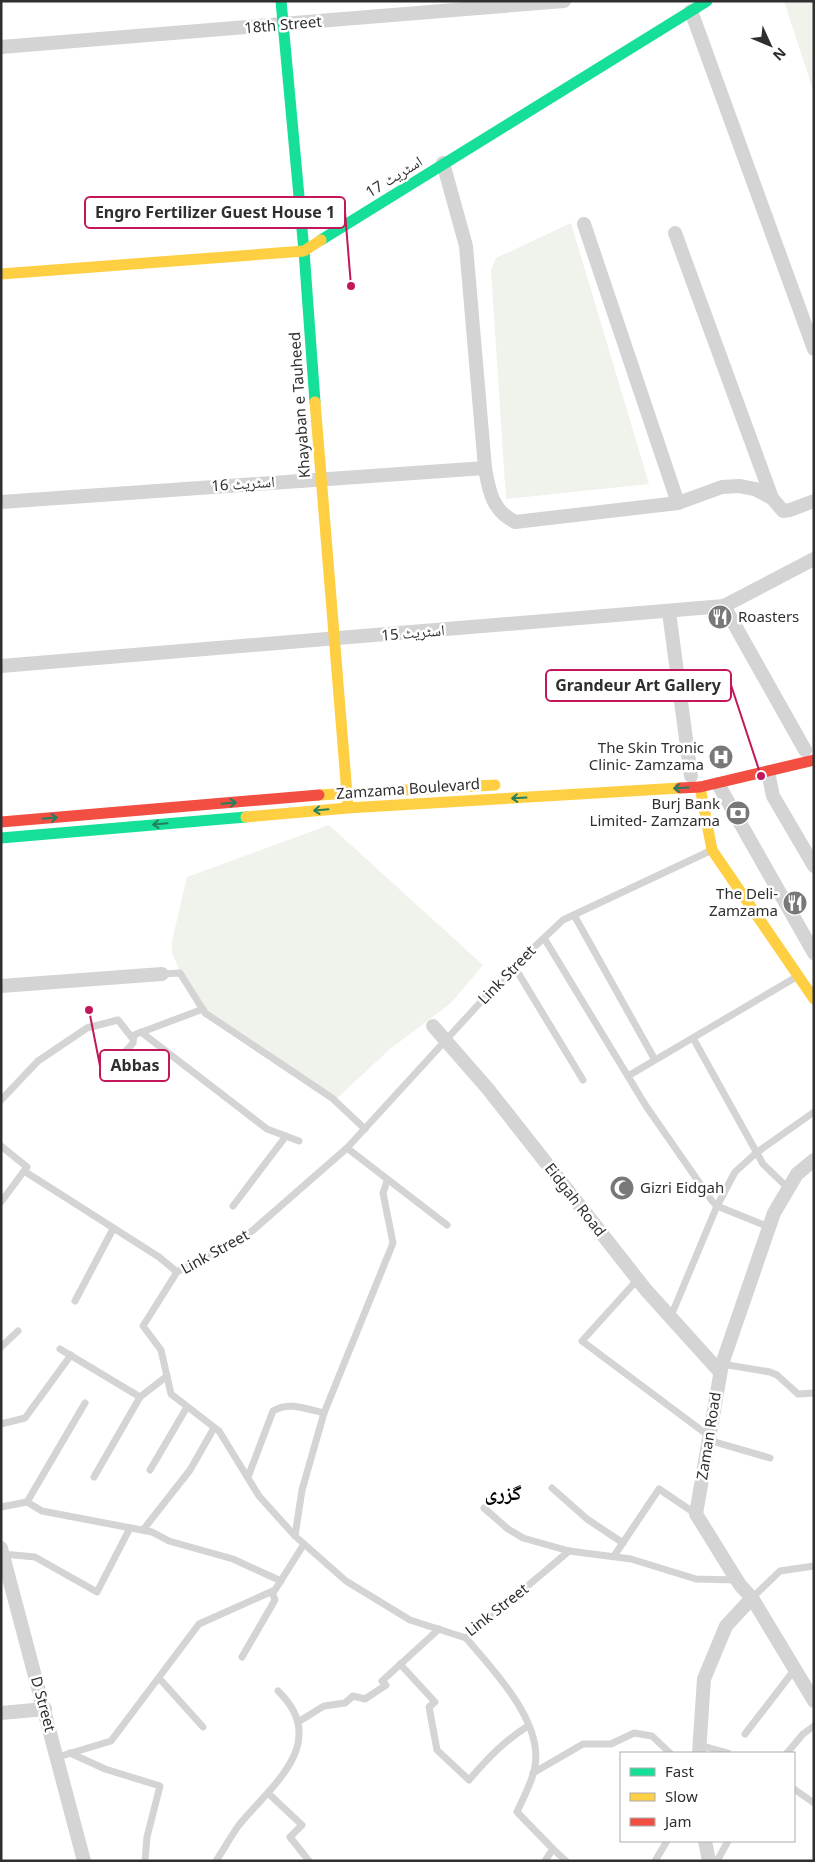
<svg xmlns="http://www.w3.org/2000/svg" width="815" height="1862" font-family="'Noto Sans','Noto Naskh Arabic',sans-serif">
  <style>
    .green { fill: #f0f2ec }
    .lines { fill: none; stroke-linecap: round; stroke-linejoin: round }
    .lane { stroke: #d4d4d4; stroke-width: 7 }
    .street { stroke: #d4d4d4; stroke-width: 14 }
    .fast { stroke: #16e098; stroke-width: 11 }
    .slow { stroke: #ffcf43; stroke-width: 11 }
    .jam { stroke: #f24e42; stroke-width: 11 }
    .oneway { stroke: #247f5e }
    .labels { text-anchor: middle; stroke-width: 5; stroke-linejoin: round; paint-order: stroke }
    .street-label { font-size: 15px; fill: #2f2f2f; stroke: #fff }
    .poi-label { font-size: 15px; fill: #2f2f2f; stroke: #fff; text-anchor: end }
    .district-label { font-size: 20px; font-weight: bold; fill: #000; stroke: #fff }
    .leader { fill: none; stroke: #c2185b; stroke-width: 2 }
    .callout-dot { fill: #c2185b; stroke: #fff; stroke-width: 2 }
    .callout { fill: #fff; stroke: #c2185b; stroke-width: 2 }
    .callout-label { font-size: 16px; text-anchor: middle; font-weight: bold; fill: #2f2f2f }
  </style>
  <rect width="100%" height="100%" fill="#fff"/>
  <g class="green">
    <path d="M 784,1 L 814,1 L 814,93 Z"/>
    <path d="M 571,223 L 649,484 L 506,499 L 491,271 L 496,258 Z"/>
    <path d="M 329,825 L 483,965 L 451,1003 L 390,1049 L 335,1100 L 205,1013 L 183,980 L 172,952 L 172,941 L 187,877 Z"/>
  </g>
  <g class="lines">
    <g class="lane">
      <path d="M 574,915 L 655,1060"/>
      <path d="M 544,938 L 646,1106 L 712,1201 L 717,1206 L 769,1227"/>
      <path d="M 514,966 L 583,1080"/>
      <path d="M 162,974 L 180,973 L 205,1013 L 332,1098 L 365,1129"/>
      <path d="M 141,1032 L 267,1129 L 299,1141"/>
      <path d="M 693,1038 L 763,1164 L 789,1189"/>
      <path d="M 116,1062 L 133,1043 L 134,1035 L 203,1009"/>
      <path d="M 628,1076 L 798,976"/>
      <path d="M 1,1100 L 38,1061 L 87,1028 L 118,1020 L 133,1039"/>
      <path d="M 1,1146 L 27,1167 L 1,1202"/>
      <path d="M 347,1148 L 447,1225"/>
      <path d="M 24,1171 L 159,1257 L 177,1272"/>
      <path d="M 233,1206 L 286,1136"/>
      <path d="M 638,1279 L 582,1341 L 709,1436"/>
      <path d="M 75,1301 L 113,1229"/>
      <path d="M 671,1316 L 717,1206 L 735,1172 L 756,1153 L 814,1112"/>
      <path d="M 1,1347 L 18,1331"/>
      <path d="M 60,1349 L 140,1397"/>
      <path d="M 722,1364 L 770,1372 L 777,1375 L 798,1394 L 814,1393"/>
      <path d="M 1,1424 L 25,1418 L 71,1355"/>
      <path d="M 708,1440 L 770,1458"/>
      <path d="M 150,1470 L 187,1407"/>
      <path d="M 94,1477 L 140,1397 L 167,1376"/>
      <path d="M 248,1477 L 273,1411 C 289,1401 306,1409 324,1413"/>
      <path d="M 552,1488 L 587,1519 L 623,1543"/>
      <path d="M 27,1502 L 85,1403"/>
      <path d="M 1,1507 L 27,1502 L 42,1511 L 152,1532 L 169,1541 L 233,1559 L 281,1581"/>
      <path d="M 484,1508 L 508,1529 L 523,1538 L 569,1551 L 631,1559 L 696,1579 L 736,1580"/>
      <path d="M 143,1530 L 190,1470 L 214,1428"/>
      <path d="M 295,1536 L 302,1490 L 324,1413 L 393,1243 L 383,1193 L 387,1181"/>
      <path d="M 569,1551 L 466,1638 L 410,1620 L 346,1581 L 295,1536 L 259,1496 L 219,1431 L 171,1394 L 161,1350 L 143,1326 L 177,1272 L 252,1231 L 347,1148 L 510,970 L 563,920 L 710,851"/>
      <path d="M 3,1554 L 35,1557 L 97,1592 L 130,1528"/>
      <path d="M 614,1556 L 659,1489 L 696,1514"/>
      <path d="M 752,1598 L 780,1571 L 814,1566"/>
      <path d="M 466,1638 C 493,1670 543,1721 535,1766 C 533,1781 523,1798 517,1812 L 553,1849 L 545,1861"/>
      <path d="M 242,1657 L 275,1600 L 272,1592"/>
      <path d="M 400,1664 L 435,1702 L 429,1707 L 437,1750 L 469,1780 C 487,1759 504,1741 528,1726"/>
      <path d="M 159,1678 L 203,1727"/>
      <path d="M 298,1722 L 324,1706 L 345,1703 L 353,1696 L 365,1699 L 386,1685 L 382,1681 L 439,1629"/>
      <path d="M 745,1734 L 795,1669"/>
      <path d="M 699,1745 L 728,1753"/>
      <path d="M 70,1753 L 105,1769 L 160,1786 L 147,1837 L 145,1861"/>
      <path d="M 787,1753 L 803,1734 L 814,1726"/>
      <path d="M 58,1757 L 111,1741 L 199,1624 L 275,1590 L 304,1544"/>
      <path d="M 533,1773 L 583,1744 L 611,1744 L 634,1733 L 652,1736 L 670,1753"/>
      <path d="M 794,1789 L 814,1803"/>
      <path d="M 269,1794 L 302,1825 L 290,1837 L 309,1861"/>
      <path d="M 553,1849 L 566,1861"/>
      <path d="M 216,1861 C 224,1849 231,1836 239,1825 C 272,1785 331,1742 278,1691"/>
      <path d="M 655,1861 L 667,1841"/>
      <path d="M 717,1861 L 728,1841"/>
    </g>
    <g class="street">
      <path d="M 691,11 L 814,349"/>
      <path d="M 1,47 L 564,1"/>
      <path d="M 443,163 L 466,246 L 485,468 C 489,491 492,510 515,522 L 678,503 L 722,487 L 739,486 L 755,489 L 772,498 L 783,511 L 790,510 L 814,501"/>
      <path d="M 584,224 L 678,503"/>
      <path d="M 675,233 L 772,498"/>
      <path d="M 1,502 L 485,468"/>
      <path d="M 724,606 L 805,750"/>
      <path d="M 669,612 L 691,776"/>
      <path d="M 1,666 L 724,606 L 814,559"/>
      <path d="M 768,772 L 773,796 L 814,866"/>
      <path d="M 718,784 L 814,953"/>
      <path d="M 1,986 L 162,974"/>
      <path d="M 433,1026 L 488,1089 L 646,1290 L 720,1372"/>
      <path d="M 814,1160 L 797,1174 L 774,1213 L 722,1364 L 696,1514 L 740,1585 L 752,1598 L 814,1701"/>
      <path d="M 1,1548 L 84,1861"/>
      <path d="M 1,1713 L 45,1709"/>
      <path d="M 699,1753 L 704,1679 L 726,1626 L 752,1598"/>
      <path d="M 705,1841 L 709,1861"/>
    </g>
    <g class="fast">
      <path d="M 281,1 L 304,251 L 315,402"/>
      <path d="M 321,240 L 707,1"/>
      <path d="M 1,838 L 246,817"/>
    </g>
    <g class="slow">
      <path d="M 1,274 L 304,251 L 321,240"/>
      <path d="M 315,402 L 348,806"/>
      <path d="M 700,787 L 712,850 L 814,999"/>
      <path d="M 319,795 L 495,785"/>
      <path d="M 246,817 L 348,808 L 680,788"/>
    </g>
    <g class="jam">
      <path d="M 680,788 L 700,787 L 814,760"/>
      <path d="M 1,822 L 319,795"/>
    </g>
  </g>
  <defs><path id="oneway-shaft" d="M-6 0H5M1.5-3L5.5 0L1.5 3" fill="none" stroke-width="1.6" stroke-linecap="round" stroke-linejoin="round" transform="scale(1.25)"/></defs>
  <g class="oneway">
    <use href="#oneway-shaft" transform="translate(681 788) rotate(177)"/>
    <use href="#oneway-shaft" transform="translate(519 798) rotate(177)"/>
    <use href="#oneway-shaft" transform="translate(229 803) rotate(-5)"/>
    <use href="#oneway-shaft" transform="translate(321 810) rotate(175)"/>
    <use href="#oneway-shaft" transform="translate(50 818) rotate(-5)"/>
    <use href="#oneway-shaft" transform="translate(160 824) rotate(175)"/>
  </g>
  <defs>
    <symbol id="restaurant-disc" viewBox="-11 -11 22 22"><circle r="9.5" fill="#787878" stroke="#fff"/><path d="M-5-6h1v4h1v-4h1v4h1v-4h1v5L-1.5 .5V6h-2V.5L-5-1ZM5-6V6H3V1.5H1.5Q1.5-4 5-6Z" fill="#fff"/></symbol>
    <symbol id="hospital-disc" viewBox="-11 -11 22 22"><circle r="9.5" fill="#787878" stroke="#fff"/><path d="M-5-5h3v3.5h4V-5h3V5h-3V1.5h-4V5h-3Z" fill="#fff"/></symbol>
    <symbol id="bank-disc" viewBox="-11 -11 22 22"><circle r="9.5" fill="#787878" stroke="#fff"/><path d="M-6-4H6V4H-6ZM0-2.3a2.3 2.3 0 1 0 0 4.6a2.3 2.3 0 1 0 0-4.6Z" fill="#fff"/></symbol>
    <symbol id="mosque-disc" viewBox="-11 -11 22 22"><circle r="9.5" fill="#787878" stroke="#fff"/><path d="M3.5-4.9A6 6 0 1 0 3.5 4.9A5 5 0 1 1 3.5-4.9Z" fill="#fff"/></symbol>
  </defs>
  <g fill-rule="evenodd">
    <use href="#restaurant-disc" x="706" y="603" width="28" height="28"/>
    <use href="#hospital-disc" x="707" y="743" width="28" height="28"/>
    <use href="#bank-disc" x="724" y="799" width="28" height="28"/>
    <use href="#restaurant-disc" x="781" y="889" width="28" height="28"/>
    <use href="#mosque-disc" x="608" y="1174" width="28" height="28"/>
  </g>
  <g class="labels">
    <g class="street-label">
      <text transform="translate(283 25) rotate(-5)" y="5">18th Street</text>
      <text transform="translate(394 177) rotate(-32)" y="5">اسٹریٹ 17</text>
      <text transform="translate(300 405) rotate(-94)" y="5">Khayaban e Tauheed</text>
      <text transform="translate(243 484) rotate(-4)" y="5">اسٹریٹ 16</text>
      <text transform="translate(413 633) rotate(-5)" y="5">اسٹریٹ 15</text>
      <text transform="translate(408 789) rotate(-4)" y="5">Zamzama Boulevard</text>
      <text transform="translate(507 975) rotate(-46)" y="5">Link Street</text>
      <text transform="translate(575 1200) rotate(52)" y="5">Eidgah Road</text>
      <text transform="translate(215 1252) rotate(-29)" y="5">Link Street</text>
      <text transform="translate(709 1436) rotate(-81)" y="5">Zaman Road</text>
      <text transform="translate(497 1610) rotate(-38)" y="5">Link Street</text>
      <text transform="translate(43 1704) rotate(75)" y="5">D Street</text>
    </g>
    <g class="poi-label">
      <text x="738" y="622" text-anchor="start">Roasters</text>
      <text x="704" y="753">The Skin Tronic<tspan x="704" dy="17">Clinic- Zamzama</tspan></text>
      <text x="720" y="809">Burj Bank<tspan x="720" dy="17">Limited- Zamzama</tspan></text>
      <text x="778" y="899">The Deli-<tspan x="778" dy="17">Zamzama</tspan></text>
      <text x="640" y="1193" text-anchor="start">Gizri Eidgah</text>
    </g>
    <g class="district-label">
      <text x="503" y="1500">گزری</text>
    </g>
  </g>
  <path class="leader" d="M351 286L345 212M761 776L731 685M89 1010L100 1066"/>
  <g class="callout-dot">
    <circle cx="351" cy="286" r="5"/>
    <circle cx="761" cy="776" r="5"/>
    <circle cx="89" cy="1010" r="5"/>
  </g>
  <g class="callout">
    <rect x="85" y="197" width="260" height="31" rx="5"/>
    <rect x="546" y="670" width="185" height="31" rx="5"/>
    <rect x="100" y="1050" width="69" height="31" rx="5"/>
  </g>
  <g class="callout-label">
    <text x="215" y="218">Engro Fertilizer Guest House 1</text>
    <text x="638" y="691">Grandeur Art Gallery</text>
    <text x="135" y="1071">Abbas</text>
  </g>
  <rect width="815" height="1862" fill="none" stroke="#2f2f2f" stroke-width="5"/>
  <rect x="620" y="1752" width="175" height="90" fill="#ffffff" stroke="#acacac"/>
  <rect x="630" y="1768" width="25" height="8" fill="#16e098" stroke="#acacac"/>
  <text x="665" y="1777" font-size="15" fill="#2f2f2f">Fast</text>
  <rect x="630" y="1793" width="25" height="8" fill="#ffcf43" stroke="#acacac"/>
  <text x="665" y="1802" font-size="15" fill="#2f2f2f">Slow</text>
  <rect x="630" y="1818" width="25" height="8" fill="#f24e42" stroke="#acacac"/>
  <text x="665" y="1827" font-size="15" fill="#2f2f2f">Jam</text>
  <g transform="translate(770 45) rotate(134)" stroke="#ffffff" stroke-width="4" paint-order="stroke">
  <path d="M0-4L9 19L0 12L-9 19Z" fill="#2f2f2f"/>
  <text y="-8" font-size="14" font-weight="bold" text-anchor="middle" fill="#2f2f2f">N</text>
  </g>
</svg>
